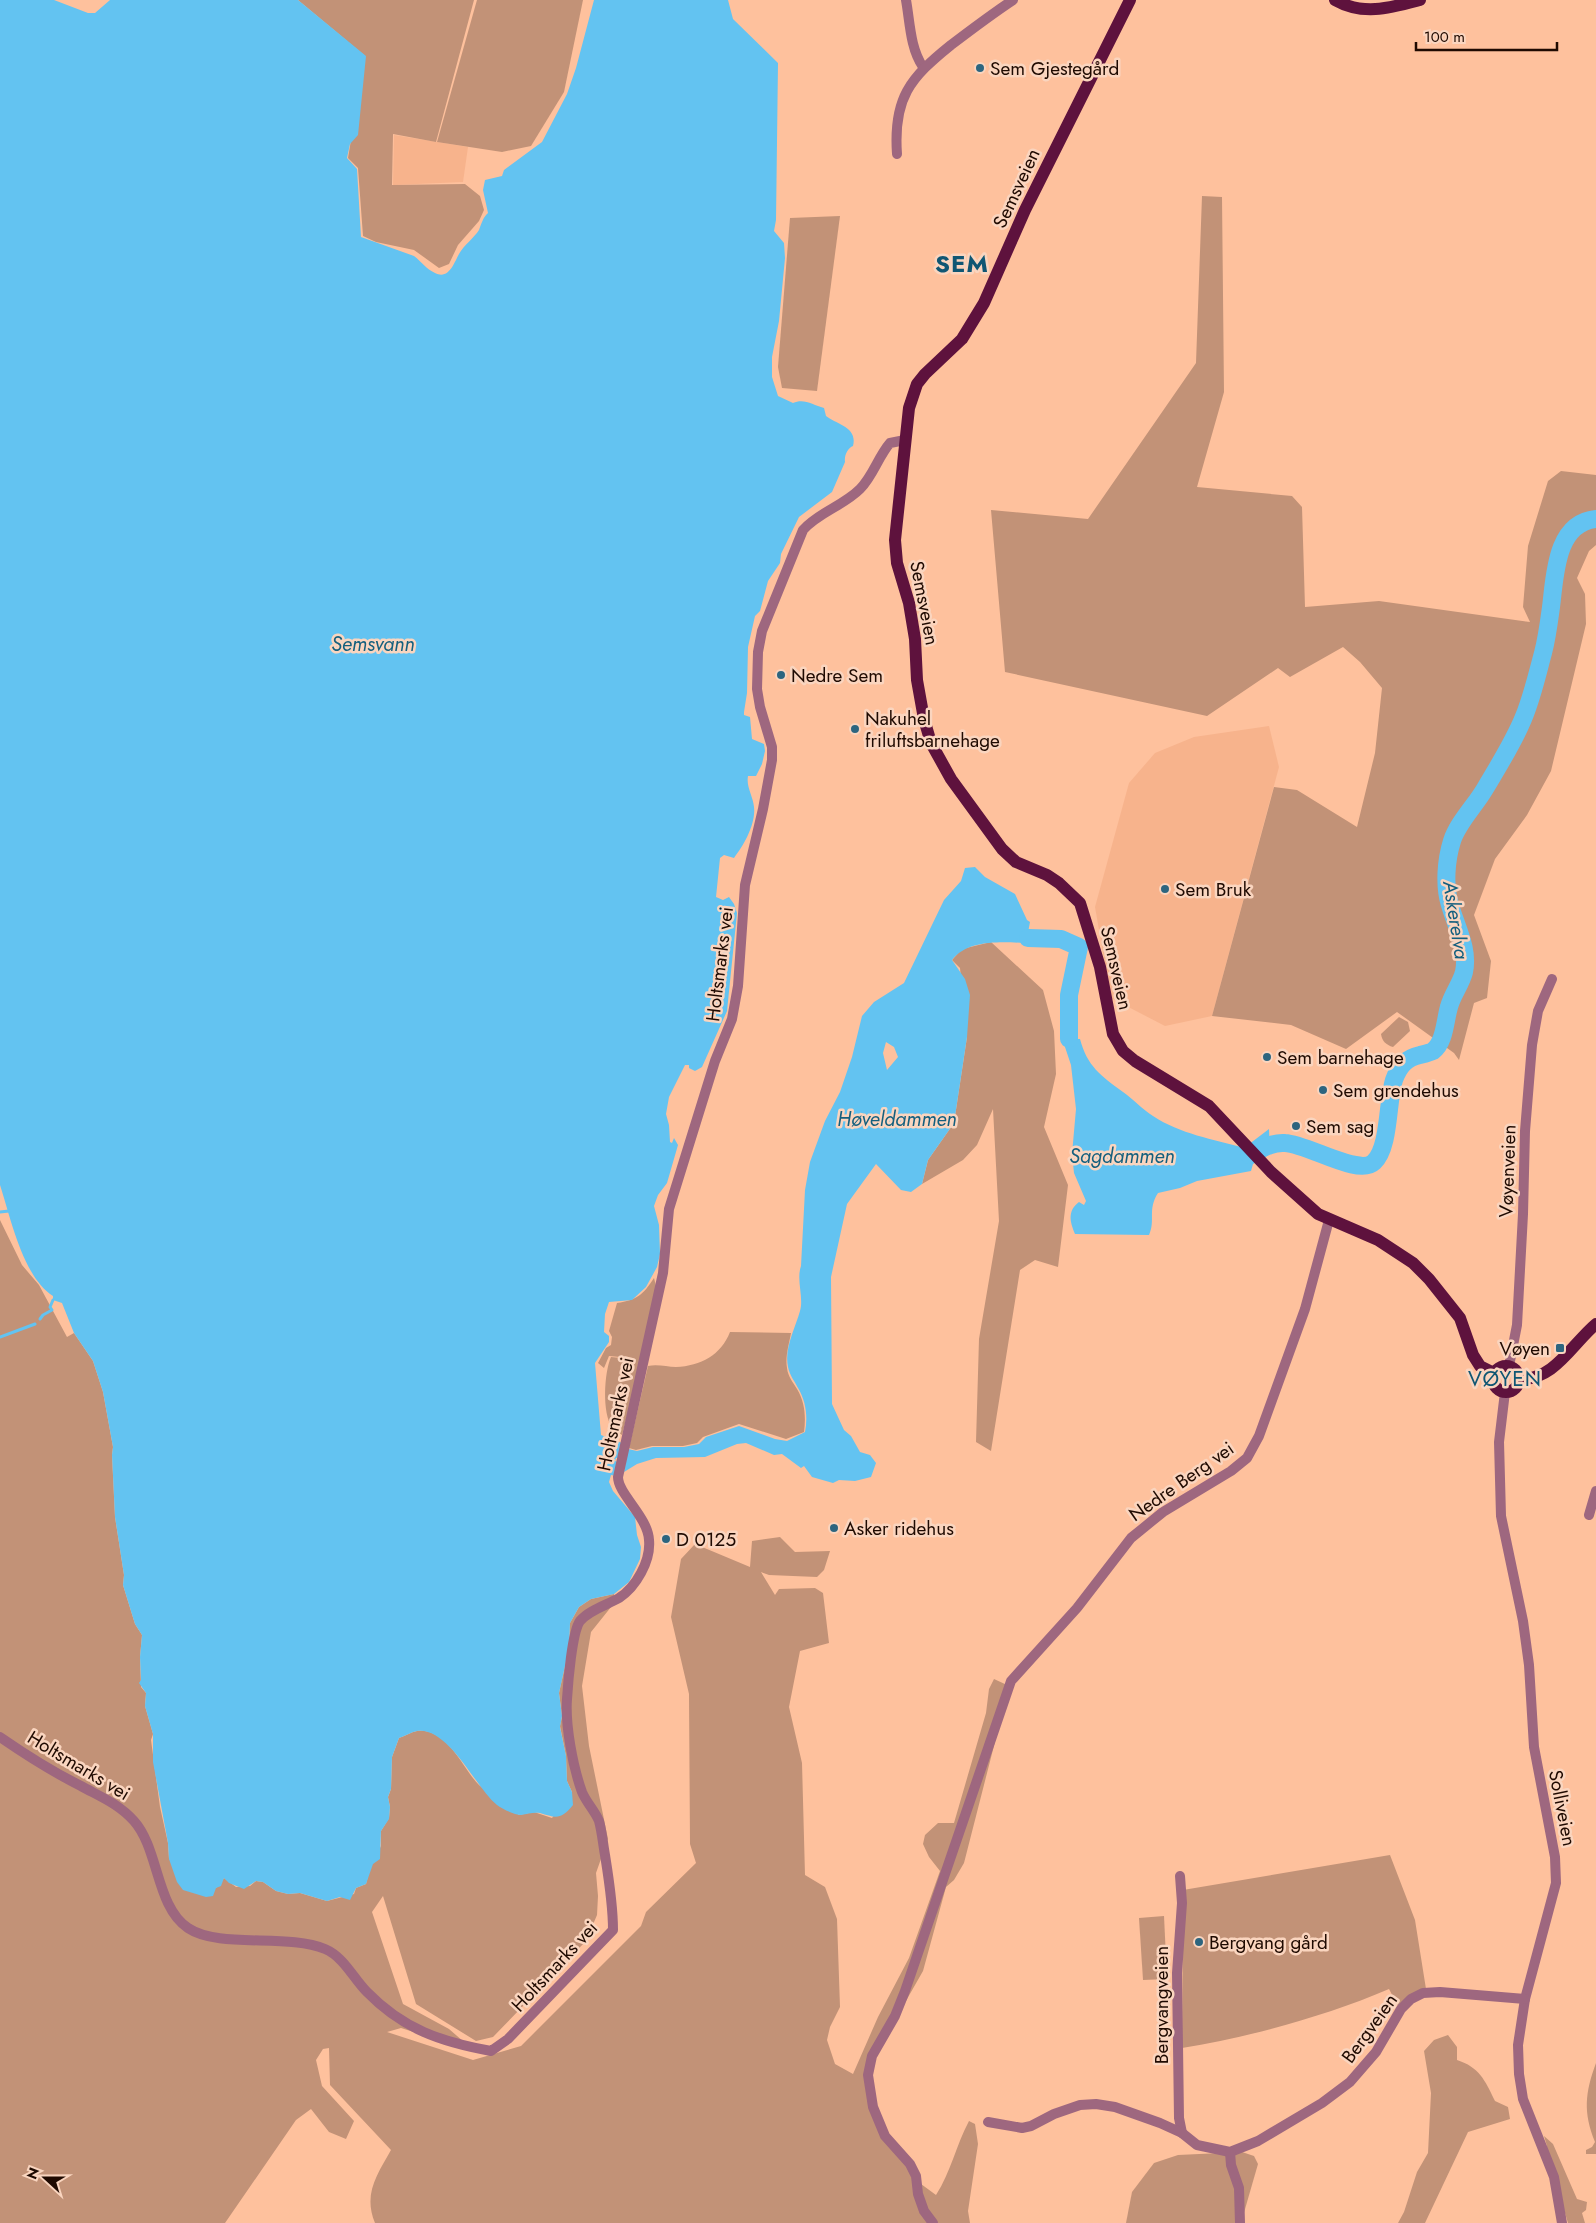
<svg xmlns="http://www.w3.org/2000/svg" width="1596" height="2223" font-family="Jost,sans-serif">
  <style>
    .built { fill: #f7b38c }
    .green { fill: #c29277 }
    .water { fill: #63c3f1; fill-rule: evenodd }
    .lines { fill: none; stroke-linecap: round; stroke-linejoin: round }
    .stream { stroke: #63c3f1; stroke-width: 3 }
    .river { stroke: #63c3f1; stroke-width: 18 }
    .minor { stroke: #9e677f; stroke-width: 10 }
    .major { stroke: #5e123d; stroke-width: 12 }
    .poi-dot { fill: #2d657f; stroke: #fad5bf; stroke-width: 2 }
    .labels { text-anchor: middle; stroke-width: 5; stroke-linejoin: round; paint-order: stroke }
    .poi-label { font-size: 19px; fill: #1f0a01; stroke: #fad5bf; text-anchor: start }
    .street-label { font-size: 19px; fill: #1f0a01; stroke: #fad5bf }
    .water-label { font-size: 20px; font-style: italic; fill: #145f7e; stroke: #fad5bf }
    .quarter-label { font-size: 21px; letter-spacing: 1px; fill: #105673; stroke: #fad5bf }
    .district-label { font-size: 24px; font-weight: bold; letter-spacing: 1px; fill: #105673; stroke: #fad5bf }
  </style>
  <rect width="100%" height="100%" fill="#fec19d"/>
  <g class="built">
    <path d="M 394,135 L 468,147 L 463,182 L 393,185 Z"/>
    <path d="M 1269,726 L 1279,767 L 1212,1016 L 1165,1026 L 1111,998 L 1095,907 L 1129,783 L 1155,753 L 1194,737 Z"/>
  </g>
  <g class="green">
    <path d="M 298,0 L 474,0 L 436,142 L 393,134 L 392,185 L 465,184 L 480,196 L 484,210 L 479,221 L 458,245 L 449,264 L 439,268 L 414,250 L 376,242 L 363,236 L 358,168 L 348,158 L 365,56 Z"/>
    <path d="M 477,0 L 583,0 L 564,92 L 531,146 L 502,152 L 437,142 Z"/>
    <path d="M 1202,196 L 1222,197 L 1224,392 L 1197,487 L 1292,496 L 1302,507 L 1305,607 L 1379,601 L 1530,622 L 1523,607 L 1528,546 L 1548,481 L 1561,471 L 1596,475 L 1596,545 L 1589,551 L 1577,578 L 1585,594 L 1586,624 L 1551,771 L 1527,815 L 1495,859 L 1474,915 L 1491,961 L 1487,998 L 1474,1003 L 1459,1060 L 1454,1053 L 1397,1012 L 1346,1049 L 1291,1025 L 1212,1016 L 1274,787 L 1297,790 L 1357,827 L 1375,753 L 1382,688 L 1360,662 L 1343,647 L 1290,677 L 1278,668 L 1207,716 L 1005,672 L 991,510 L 1088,519 L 1196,363 Z"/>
    <path d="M 840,216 L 817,391 L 782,388 L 778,367 L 790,218 Z"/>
    <path d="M 991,942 L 1043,990 L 1054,1031 L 1056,1074 L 1044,1127 L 1068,1185 L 1058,1267 L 1035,1260 L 1020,1270 L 991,1451 L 976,1442 L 979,1339 L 999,1221 L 993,1109 L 977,1145 L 963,1160 L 922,1184 L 928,1160 L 954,1123 L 967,1037 L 960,968 L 952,960 L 962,949 Z"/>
    <path d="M 1399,1017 L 1408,1022 L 1410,1031 L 1393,1047 C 1386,1045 1382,1041 1381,1034 Z"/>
    <path d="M 0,1220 L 22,1265 L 39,1285 L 67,1337 L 74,1333 L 93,1361 L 103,1392 L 113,1447 L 112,1455 L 115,1517 L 124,1575 L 123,1585 L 135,1624 L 142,1635 L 140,1657 L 141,1687 L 146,1693 L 145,1706 L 153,1734 L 151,1740 L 160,1807 L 168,1843 L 169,1859 L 216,1888 L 224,1878 L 236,1887 L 250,1886 L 256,1881 L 263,1882 L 276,1891 L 288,1894 L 300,1893 L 327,1901 L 354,1894 L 356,1888 L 366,1884 L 370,1868 L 381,1846 L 381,1831 L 389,1818 L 390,1807 L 388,1797 L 391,1789 L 392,1757 L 399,1738 C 405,1736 411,1732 417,1731 C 448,1728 462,1768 479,1785 C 491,1796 506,1805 519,1815 L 534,1812 L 552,1818 L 572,1792 L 567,1781 L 566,1756 L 560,1726 L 562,1716 L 559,1693 L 569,1648 L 570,1623 L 579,1607 L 591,1599 L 614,1594 L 615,1602 L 591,1632 L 582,1686 L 589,1746 L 608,1839 L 596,1873 L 598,1896 L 597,1915 L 586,1941 L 493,2037 L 476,2041 L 416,2004 L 383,1896 L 372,1912 L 403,2004 L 449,2029 L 464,2042 L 445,2042 L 401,2028 L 387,2032 L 473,2060 L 521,2046 L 641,1926 L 646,1912 L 696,1863 L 690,1844 L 689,1694 L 671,1617 L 681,1559 L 695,1544 L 750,1567 L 752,1541 L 780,1537 L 795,1552 L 830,1551 L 824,1570 L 817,1577 L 769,1575 L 761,1572 L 775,1595 L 779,1589 L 815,1588 L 823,1593 L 829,1643 L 800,1651 L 789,1707 L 802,1763 L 805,1875 L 825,1887 L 837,1919 L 840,2007 L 830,2027 L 827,2040 L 835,2064 L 853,2074 L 878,2017 L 909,1958 L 940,1871 L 929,1857 L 923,1844 L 925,1835 L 938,1823 L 954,1823 L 986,1713 L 989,1689 L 994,1679 L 1007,1685 L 997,1734 L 964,1863 L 954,1880 L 946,1887 L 923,1971 L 874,2057 L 870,2074 L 880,2126 L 921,2184 L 936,2195 C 951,2172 956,2145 969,2121 L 975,2124 L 978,2144 L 968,2211 L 970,2223 L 375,2223 C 363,2194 377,2175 391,2150 L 330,2085 L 329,2048 L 323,2049 L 316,2060 L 322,2086 L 354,2121 L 346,2139 L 329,2132 L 311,2109 L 296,2120 L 225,2223 L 0,2223 Z"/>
    <path d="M 654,1278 L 656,1286 L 632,1397 L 622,1435 C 619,1433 615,1430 612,1427 C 602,1413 604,1373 611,1357 L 621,1358 L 620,1357 L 609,1356 L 604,1368 L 598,1363 L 606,1348 L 611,1345 L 612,1337 L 609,1331 L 617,1303 C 637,1300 643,1295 654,1278 Z"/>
    <path d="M 730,1332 L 791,1333 C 789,1344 785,1357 787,1368 C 788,1377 793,1382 797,1389 C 805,1402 806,1417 804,1432 L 786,1439 L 739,1424 L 703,1437 L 697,1443 L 683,1446 L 652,1446 L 636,1450 L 629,1448 L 648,1366 C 658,1364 667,1367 676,1367 C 701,1366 721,1355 730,1332 Z"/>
    <path d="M 1390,1855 L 1415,1920 L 1426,1989 L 1398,2006 L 1389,1989 C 1326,2016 1250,2037 1182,2048 L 1183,1890 Z"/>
    <path d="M 1164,1916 L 1167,1979 L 1143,1980 L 1139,1918 Z"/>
    <path d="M 1448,2035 L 1457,2047 L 1457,2060 C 1479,2067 1485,2080 1495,2101 L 1508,2107 L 1510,2119 L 1468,2132 L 1425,2223 L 1398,2223 L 1404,2212 L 1417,2172 L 1428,2153 L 1431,2093 L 1424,2051 L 1434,2040 Z"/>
    <path d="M 1596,2063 L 1596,2154 L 1586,2154 L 1586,2150 L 1592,2147 L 1595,2142 C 1583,2112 1585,2093 1596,2063 Z"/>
    <path d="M 1544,2136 L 1553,2144 L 1577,2199 L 1587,2202 L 1586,2210 L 1582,2213 L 1585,2223 L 1568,2223 L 1546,2150 L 1547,2146 Z"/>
    <path d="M 1242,2152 L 1254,2156 L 1258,2164 L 1241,2223 L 1126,2223 L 1132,2192 L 1154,2163 L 1178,2155 Z"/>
  </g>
  <g class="water">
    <path d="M 0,0 L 54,0 L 88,13 L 95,13 L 110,0 L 298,0 L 366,56 L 358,135 L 350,144 L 347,158 L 357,169 L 361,237 L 414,256 C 422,262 426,269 435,273 C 449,280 454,263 459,254 C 464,245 474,238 479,230 C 481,225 483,217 488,213 L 483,190 L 485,180 L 502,176 L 504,170 L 542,142 L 567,94 L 576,68 L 594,0 L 728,0 L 733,19 L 778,63 L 776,220 L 774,231 L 784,243 L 785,258 L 779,321 L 772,357 L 772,377 L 778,396 L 793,403 C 804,398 813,405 824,408 L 826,416 C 836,424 858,427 853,446 C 848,448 844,455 845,462 L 832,492 L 799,517 L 781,554 L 780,563 L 768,581 L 760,611 L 755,616 L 748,647 L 747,693 L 744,712 L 744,715 L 750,717 L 752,739 L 764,744 L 765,751 L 762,764 L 756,776 L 748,776 C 746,787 753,796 754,807 C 756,824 744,845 734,858 L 724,855 L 720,858 L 716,897 L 723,900 L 729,897 L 734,904 L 737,913 L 727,1011 L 702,1067 L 695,1071 L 689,1068 L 689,1065 L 685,1065 L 669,1097 L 666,1114 L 669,1125 L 670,1142 L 672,1143 L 674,1138 L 678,1145 L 667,1183 L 658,1195 L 654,1206 L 659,1225 L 660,1254 L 657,1267 L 646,1287 L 632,1300 L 609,1302 L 605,1314 L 604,1332 L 609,1336 L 609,1342 L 595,1363 L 601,1435 L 622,1443 L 619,1458 L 616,1458 L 615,1461 L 618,1462 L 616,1476 L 611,1475 L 609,1482 L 613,1491 L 635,1517 L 637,1535 L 641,1547 L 640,1559 L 629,1582 L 614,1594 L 591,1599 L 579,1607 L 570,1623 L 569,1648 L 559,1693 L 562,1716 L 560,1727 L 566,1756 L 567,1781 L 572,1792 L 573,1805 C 561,1820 556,1818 540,1813 C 533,1812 528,1814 521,1815 C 515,1815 502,1809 497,1805 C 475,1787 449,1727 417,1731 C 411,1732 405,1736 399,1738 L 392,1757 L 391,1789 L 388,1797 L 390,1807 L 389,1819 L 381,1831 L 380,1859 L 373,1864 L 366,1884 L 356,1888 L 350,1900 L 340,1897 L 327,1901 L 300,1893 L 288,1894 L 276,1891 L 263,1882 L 256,1881 L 244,1889 L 229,1883 L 224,1878 L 221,1886 L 216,1888 L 213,1896 L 206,1897 L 183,1890 L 177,1882 L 169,1859 L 168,1843 L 153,1762 L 153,1734 L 145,1706 L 146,1693 L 139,1683 L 141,1680 L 140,1657 L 142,1635 L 135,1624 L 123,1585 L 124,1575 L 115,1517 L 112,1455 L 113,1447 L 103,1392 L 93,1361 L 74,1333 L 62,1303 L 53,1300 L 53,1296 C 23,1277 11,1219 0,1185 Z"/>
    <path d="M 975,867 L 985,877 L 1015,894 L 1027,920 L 1030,922 L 1026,943 C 1002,942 968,939 952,960 L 965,979 L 970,995 L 967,1037 L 954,1123 L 928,1160 L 922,1184 L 911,1192 L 901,1190 L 876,1164 L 847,1204 L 831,1277 L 832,1404 L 844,1430 L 851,1436 L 860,1452 L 870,1455 L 876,1463 L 871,1477 L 855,1481 L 839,1480 L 833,1483 L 812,1477 L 804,1466 L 801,1468 L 782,1454 L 774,1455 L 746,1443 L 737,1444 L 705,1457 L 656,1458 L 637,1464 L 624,1472 L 628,1449 L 637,1451 L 653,1447 L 684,1447 L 699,1444 L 706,1437 L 739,1426 L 775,1439 L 787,1441 L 805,1432 C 808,1417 806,1401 798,1388 C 794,1380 790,1376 788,1367 C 784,1348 795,1329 800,1311 C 804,1297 796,1280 801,1266 L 805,1190 L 810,1162 L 825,1121 L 840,1092 L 852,1057 L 862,1016 L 874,1002 L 904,983 L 944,900 L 961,881 L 965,868 ZM 886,1042 L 894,1047 L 898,1057 L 887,1070 L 883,1053 Z"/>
    <path d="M 1069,1039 L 1080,1039 C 1087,1066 1101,1076 1123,1092 C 1133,1099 1142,1109 1153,1116 C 1180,1134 1213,1139 1244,1148 L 1269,1129 L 1270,1154 L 1253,1164 L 1251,1171 L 1197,1181 L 1180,1188 L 1158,1193 C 1147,1210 1156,1220 1149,1235 L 1075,1234 C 1070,1222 1067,1211 1079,1202 L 1084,1205 L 1086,1201 L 1074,1173 L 1072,1154 L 1076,1109 L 1071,1065 L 1065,1047 Z"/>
  </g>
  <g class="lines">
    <g class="stream">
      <path d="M 0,1212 L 9,1211"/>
      <path d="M 40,1319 L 43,1315 L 52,1310 L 50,1307 L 53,1300"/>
      <path d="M 0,1337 L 35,1324"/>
    </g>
    <g class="river">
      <path d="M 1028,938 L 1061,939 L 1079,947 L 1069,995 L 1069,1039"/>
      <path d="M 1249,1155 C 1261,1149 1272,1142 1285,1143 C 1308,1144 1359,1177 1374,1162 C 1390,1147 1387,1101 1394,1080 C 1399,1066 1406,1058 1420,1055 C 1424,1054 1429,1053 1433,1051 C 1445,1042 1445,1020 1449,1007 C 1452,995 1461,984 1464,972 C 1469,948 1456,927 1450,905 C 1444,886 1446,860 1452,841 C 1458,822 1476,805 1486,787 C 1499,765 1513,743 1523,719 C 1532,698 1537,675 1543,653 C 1547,638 1549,622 1551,607 C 1555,577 1555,523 1596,519"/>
    </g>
    <g class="minor">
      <path d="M 906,0 C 910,22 910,48 923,67"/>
      <path d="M 897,154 C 893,98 910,78 951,45 C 972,29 992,14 1013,0"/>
      <path d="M 1509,1366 L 1517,1325 L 1523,1214 L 1525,1131 L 1532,1045 L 1538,1011 L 1552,979"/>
      <path d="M 1505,1392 L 1499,1442 L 1501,1516 L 1523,1621 L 1529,1665 L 1534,1747 L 1555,1857 L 1556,1883 L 1525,1999 L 1518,2045 L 1519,2074 L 1523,2099 L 1554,2177 L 1562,2223"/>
      <path d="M 1589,1515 L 1596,1491"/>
      <path d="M 0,1737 C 26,1755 53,1772 81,1786 C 101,1797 119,1804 134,1821 C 159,1849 156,1907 188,1928 C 219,1949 288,1933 325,1949 C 344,1957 353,1978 367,1992 C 403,2029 441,2042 491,2051 L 508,2039 L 613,1930 C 613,1904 609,1880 605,1855 C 603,1844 602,1832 599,1821 C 595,1811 586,1802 582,1792 C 573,1767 565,1725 567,1699 C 568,1683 572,1632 580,1621 C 589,1610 607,1605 619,1598 C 636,1587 651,1561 649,1540 C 648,1517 618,1494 618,1477 L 663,1273 L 669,1209 L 715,1061 L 732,1019 L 738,986 L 745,885 L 763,809 L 772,760 L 772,747 L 760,707 L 757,689 L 758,652 L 762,631 L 803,530 C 819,512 843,506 860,489 C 873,476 878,457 890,443 L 905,440"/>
      <path d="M 1180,1876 L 1182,1903 L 1177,1973 L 1179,2118 L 1182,2133"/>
      <path d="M 988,2122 L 1022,2128 L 1031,2126 L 1054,2114 L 1080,2105 L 1096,2104 L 1115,2107 L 1160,2123 L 1182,2133 L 1197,2145 L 1230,2152 L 1258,2141 L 1322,2103 L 1350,2082 L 1376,2052 L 1401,2009 L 1411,1999 L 1423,1993 L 1440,1992 L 1525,1999"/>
      <path d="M 1230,2152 L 1231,2165 L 1239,2188 L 1240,2223"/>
      <path d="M 933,2223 L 924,2211 L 918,2194 L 916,2176 L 910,2164 L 885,2136 L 873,2107 L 868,2075 L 872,2056 L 895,2016 L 905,1991 L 1011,1681 L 1077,1608 L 1131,1538 L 1163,1512 L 1231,1471 L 1247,1458 L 1259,1436 L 1305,1309 L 1329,1220"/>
    </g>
    <g class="major">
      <path d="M 1130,0 L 1025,210 L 984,303 L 962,339 L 925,374 L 917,384 L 909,408 L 895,540 L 897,563 L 909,603 L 915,639 L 917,680 L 924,719 L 931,743 L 951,779 L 1002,849 L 1016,862 L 1047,875 L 1059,883 L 1080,903 L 1100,967 L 1113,1034 L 1123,1051 L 1135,1061 L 1209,1106 L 1271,1172 L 1318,1214 L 1378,1240 L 1413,1263 L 1429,1279 L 1460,1318 L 1473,1355 L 1480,1366 L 1494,1373"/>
      <path d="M 1335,0 C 1363,16 1390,8 1420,0"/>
      <circle cx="1506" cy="1379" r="13"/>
      <path d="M 1519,1379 C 1554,1381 1572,1344 1596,1324"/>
    </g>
  </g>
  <g class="poi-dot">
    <circle cx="980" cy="68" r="5"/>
    <circle cx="781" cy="675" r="5"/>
    <circle cx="855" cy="729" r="5"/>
    <circle cx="1165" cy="889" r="5"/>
    <circle cx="1267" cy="1057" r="5"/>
    <circle cx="1323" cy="1090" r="5"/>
    <circle cx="1296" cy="1126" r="5"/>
    <rect x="1555" y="1343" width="10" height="10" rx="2.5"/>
    <circle cx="834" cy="1528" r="5"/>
    <circle cx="666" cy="1539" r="5"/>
    <circle cx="1199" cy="1942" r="5"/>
  </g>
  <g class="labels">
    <g class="poi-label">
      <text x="990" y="75">Sem Gjestegård</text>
      <text x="791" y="682">Nedre Sem</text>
      <text x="865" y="725">Nakuhel<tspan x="865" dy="22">friluftsbarnehage</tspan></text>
      <text x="1175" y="896">Sem Bruk</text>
      <text x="1277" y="1064">Sem barnehage</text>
      <text x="1333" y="1097">Sem grendehus</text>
      <text x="1306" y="1133">Sem sag</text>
      <text x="1550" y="1355" text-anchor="end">Vøyen</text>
      <text x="844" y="1535">Asker ridehus</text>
      <text x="676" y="1546">D 0125</text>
      <text x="1209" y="1949">Bergvang gård</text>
    </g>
    <g class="street-label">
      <text transform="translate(1016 188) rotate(-65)" y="7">Semsveien</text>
      <text transform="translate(925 603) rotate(79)" y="7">Semsveien</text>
      <text transform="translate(719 964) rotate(-83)" y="7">Holtsmarks vei</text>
      <text transform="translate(1117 968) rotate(77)" y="7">Semsveien</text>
      <text transform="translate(1507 1171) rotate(-88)" y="7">Vøyenveien</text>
      <text transform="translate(615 1414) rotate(-78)" y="7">Holtsmarks vei</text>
      <text transform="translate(1181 1481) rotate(-35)" y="7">Nedre Berg vei</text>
      <text transform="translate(79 1765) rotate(31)" y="7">Holtsmarks vei</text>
      <text transform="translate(1563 1808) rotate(79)" y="7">Solliveien</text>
      <text transform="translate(554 1966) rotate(-47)" y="7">Holtsmarks vei</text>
      <text transform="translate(1161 2005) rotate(-90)" y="7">Bergvangveien</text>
      <text transform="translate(1369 2028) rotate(-54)" y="7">Bergveien</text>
    </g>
    <g class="water-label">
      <text x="373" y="651">Semsvann</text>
      <text transform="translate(1456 920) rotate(81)" y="7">Askerelva</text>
      <text x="897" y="1126">Høveldammen</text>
      <text x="1122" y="1163">Sagdammen</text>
    </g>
    <g class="quarter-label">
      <text x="1505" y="1386">VØYEN</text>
    </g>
    <g class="district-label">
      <text x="962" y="272">SEM</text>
    </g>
  </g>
  <g transform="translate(45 2178) rotate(291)" stroke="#fad5bf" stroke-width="4" paint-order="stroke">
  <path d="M0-4L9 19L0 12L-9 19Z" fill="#1f0a01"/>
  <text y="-8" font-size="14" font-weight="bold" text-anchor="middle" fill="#1f0a01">N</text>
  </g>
  <path d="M1416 42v8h141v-8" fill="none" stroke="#1f0a01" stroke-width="2.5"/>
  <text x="1424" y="42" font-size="15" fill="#1f0a01" stroke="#fad5bf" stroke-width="4" paint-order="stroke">100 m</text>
</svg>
